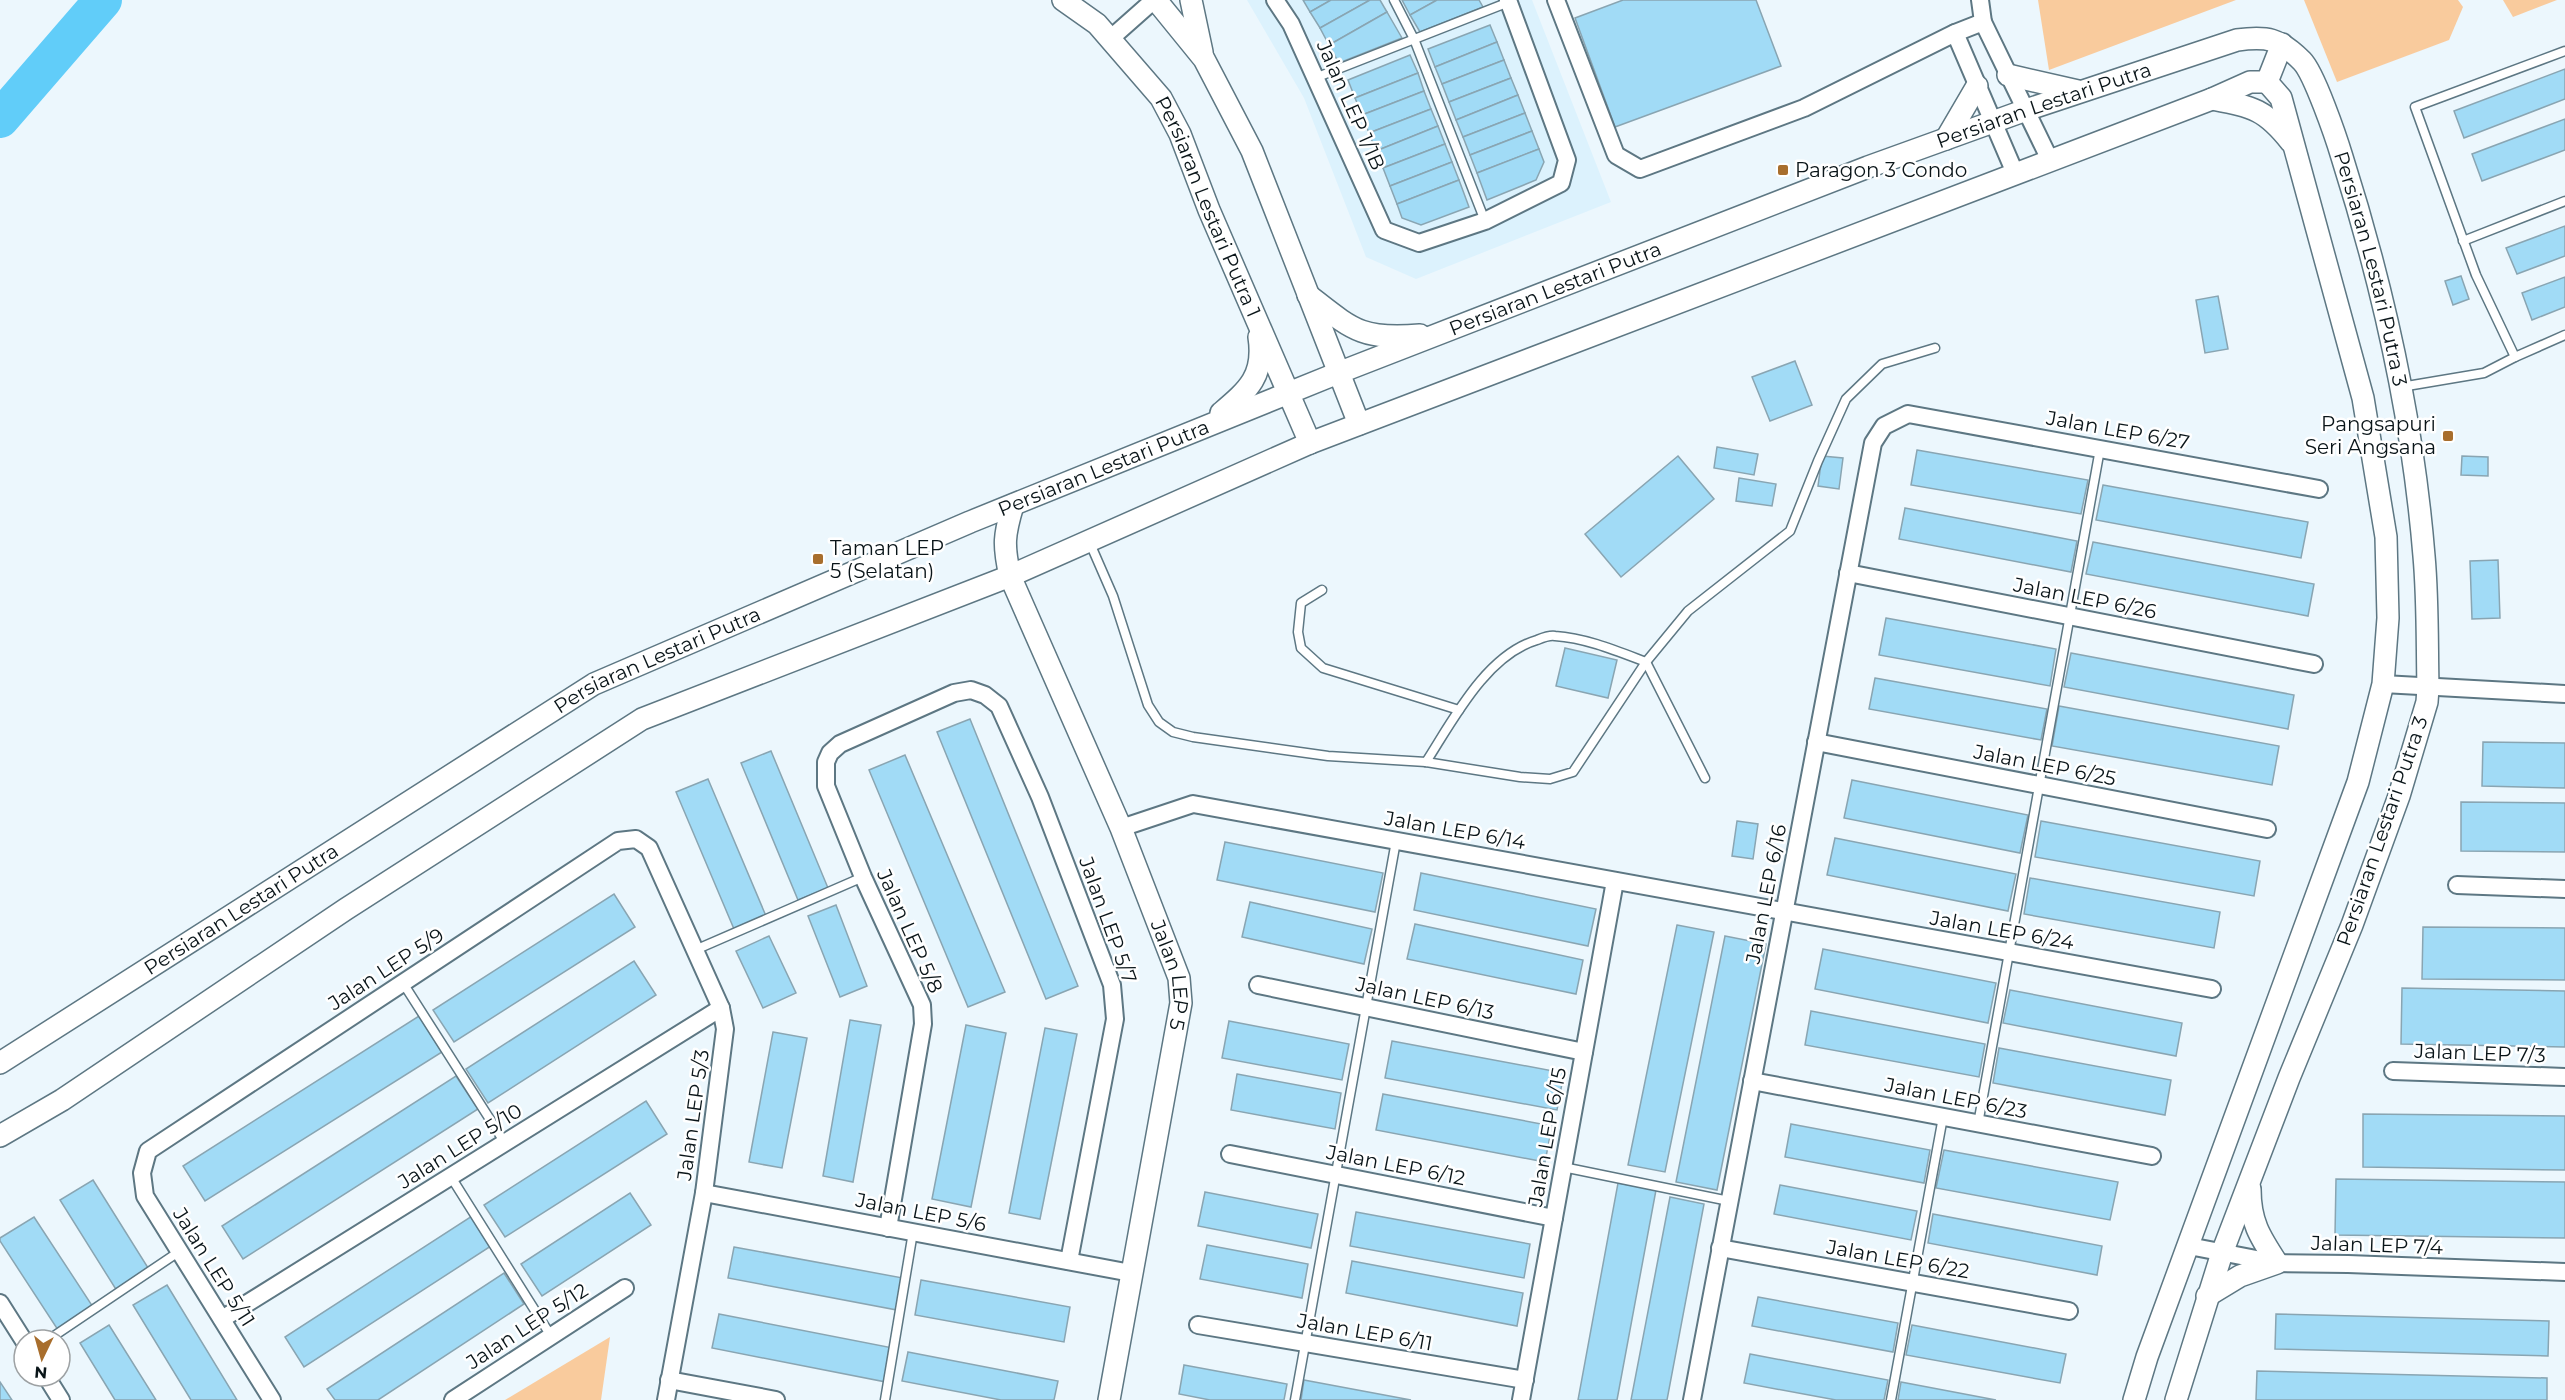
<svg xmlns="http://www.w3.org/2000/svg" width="2565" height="1400" font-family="Montserrat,sans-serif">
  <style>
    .built { fill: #dcf2fd }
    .green { fill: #f9cb9d }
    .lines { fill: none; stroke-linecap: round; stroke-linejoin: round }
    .river { stroke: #61cdf9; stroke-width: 38 }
    .building { fill: #a1dbf6; stroke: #89a5b2; stroke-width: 1.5 }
    .service-casing { stroke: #5d7783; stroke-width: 11 }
    .minor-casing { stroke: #5d7783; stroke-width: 20 }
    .tertiary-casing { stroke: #5d7783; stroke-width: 24 }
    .service { stroke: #fff; stroke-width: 8 }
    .minor { stroke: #fff; stroke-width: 16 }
    .tertiary { stroke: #fff; stroke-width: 21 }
    .poi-dot { fill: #a86e2d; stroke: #fff; stroke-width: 2 }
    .labels { text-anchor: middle; stroke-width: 5; stroke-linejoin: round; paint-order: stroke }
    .street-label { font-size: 20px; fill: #0a1519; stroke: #fff }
    .poi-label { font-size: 20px; fill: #0a1519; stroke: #fff; text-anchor: start }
  </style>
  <rect width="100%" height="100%" fill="#ecf7fd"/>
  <path class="built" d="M 1247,0 L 1532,0 L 1611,202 L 1416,279 L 1366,257 L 1304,98 Z"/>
  <g class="green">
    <path d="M 2038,0 L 2236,0 L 2049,70 Z"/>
    <path d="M 2304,0 L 2458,0 L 2463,7 L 2449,40 L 2337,82 Z"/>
    <path d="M 2503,0 L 2557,0 L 2513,17 Z"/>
    <path d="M 610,1337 L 601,1400 L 505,1400 Z"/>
  </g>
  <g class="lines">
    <path class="river" d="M 0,119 L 103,0"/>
  </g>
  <g class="building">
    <path d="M 1303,0 L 1331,0 L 1310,12 Z"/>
    <path d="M 1331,0 L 1370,0 L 1320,28 L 1310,12 Z"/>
    <path d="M 1370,0 L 1380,0 L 1387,12 L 1329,45 L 1320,28 Z"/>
    <path d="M 1402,0 L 1437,0 L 1410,15 Z"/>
    <path d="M 1437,0 L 1479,0 L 1483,7 L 1420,32 L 1410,15 Z"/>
    <path d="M 1623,0 L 1756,0 L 1781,66 L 1615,127 L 1575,18 Z"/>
    <path d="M 1387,12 L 1402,38 L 1339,63 L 1329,45 Z"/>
    <path d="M 1490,25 L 1497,42 L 1435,67 L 1428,49 Z"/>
    <path d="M 1497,42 L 1504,60 L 1442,84 L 1435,67 Z"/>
    <path d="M 1410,55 L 1418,73 L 1355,98 L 1348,80 Z"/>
    <path d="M 1504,60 L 1511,78 L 1449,102 L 1442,84 Z"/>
    <path d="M 2565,69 L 2565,99 L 2464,138 L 2454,111 Z"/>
    <path d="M 1418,73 L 1424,91 L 1362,115 L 1355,98 Z"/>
    <path d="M 1511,78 L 1518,95 L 1456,120 L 1449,102 Z"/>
    <path d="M 1424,91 L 1431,109 L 1369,133 L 1362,115 Z"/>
    <path d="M 1518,95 L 1525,113 L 1463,137 L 1456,120 Z"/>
    <path d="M 1431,109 L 1438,126 L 1376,151 L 1369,133 Z"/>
    <path d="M 1525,113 L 1532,131 L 1470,155 L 1463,137 Z"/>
    <path d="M 2565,119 L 2565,150 L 2482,181 L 2472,154 Z"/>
    <path d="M 1438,126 L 1445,144 L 1383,168 L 1376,151 Z"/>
    <path d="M 1532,131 L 1539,149 L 1477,173 L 1470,155 Z"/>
    <path d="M 1445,144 L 1452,162 L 1390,186 L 1383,168 Z"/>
    <path d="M 1539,149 L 1544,162 L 1536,180 L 1487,200 L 1477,173 Z"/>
    <path d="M 1452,162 L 1459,180 L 1397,204 L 1390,186 Z"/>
    <path d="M 1459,180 L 1469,207 L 1421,225 L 1402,218 L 1397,204 Z"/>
    <path d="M 2565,226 L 2565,256 L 2517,274 L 2506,248 Z"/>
    <path d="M 2461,276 L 2469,299 L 2453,305 L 2445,281 Z"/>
    <path d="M 2565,277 L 2565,307 L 2532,320 L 2522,293 Z"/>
    <path d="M 2218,296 L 2228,349 L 2205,353 L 2196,300 Z"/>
    <path d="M 1795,361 L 1812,405 L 1770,421 L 1752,377 Z"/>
    <path d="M 1717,447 L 1758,454 L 1754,475 L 1714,468 Z"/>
    <path d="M 1917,450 L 2088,480 L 2081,514 L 1911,485 Z"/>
    <path d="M 1678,456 L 1714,499 L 1621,577 L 1585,534 Z"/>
    <path d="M 1822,456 L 1843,458 L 1839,489 L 1818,486 Z"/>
    <path d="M 2462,456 L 2488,457 L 2488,476 L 2461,475 Z"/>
    <path d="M 1739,478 L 1776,484 L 1772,506 L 1736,501 Z"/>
    <path d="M 2103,485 L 2308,522 L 2301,558 L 2096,520 Z"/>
    <path d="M 1905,508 L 2077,541 L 2071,572 L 1899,539 Z"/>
    <path d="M 2093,542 L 2314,584 L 2308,616 L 2086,574 Z"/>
    <path d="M 2498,560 L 2500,618 L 2472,619 L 2470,561 Z"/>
    <path d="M 1886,618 L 2056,649 L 2050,686 L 1879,655 Z"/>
    <path d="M 1565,648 L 1617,660 L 1608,698 L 1556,686 Z"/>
    <path d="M 2071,653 L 2294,695 L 2288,729 L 2064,687 Z"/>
    <path d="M 1875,678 L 2047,709 L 2041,740 L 1869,709 Z"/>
    <path d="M 2059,706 L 2279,746 L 2272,785 L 2052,746 Z"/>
    <path d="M 970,719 L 1078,986 L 1046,999 L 937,732 Z"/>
    <path d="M 2483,742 L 2565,743 L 2565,788 L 2482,786 Z"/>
    <path d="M 771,751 L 828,888 L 798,900 L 741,763 Z"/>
    <path d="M 905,755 L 1005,992 L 968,1007 L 869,770 Z"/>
    <path d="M 708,779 L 766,916 L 734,929 L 676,792 Z"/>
    <path d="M 1852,780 L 2028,815 L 2020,853 L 1844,818 Z"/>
    <path d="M 2461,802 L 2565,803 L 2565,852 L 2461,851 Z"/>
    <path d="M 1737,821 L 1758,824 L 1753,859 L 1732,856 Z"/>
    <path d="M 2041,821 L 2260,861 L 2254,896 L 2035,857 Z"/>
    <path d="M 1835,838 L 2016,874 L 2008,911 L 1827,875 Z"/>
    <path d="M 1225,842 L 1383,873 L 1375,912 L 1217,880 Z"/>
    <path d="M 1421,873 L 1596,909 L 1588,946 L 1414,910 Z"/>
    <path d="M 2030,878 L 2220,912 L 2214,948 L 2024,914 Z"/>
    <path d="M 614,894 L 635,927 L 454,1042 L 433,1010 Z"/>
    <path d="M 1250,902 L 1372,929 L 1364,964 L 1242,937 Z"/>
    <path d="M 836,905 L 867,986 L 840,997 L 808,916 Z"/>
    <path d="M 1415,924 L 1583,960 L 1576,994 L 1407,959 Z"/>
    <path d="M 1677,925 L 1714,932 L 1665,1172 L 1628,1165 Z"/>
    <path d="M 2423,927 L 2565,928 L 2565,980 L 2422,979 Z"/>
    <path d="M 769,936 L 796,993 L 763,1008 L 736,951 Z"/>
    <path d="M 1725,936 L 1766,944 L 1717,1190 L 1676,1182 Z"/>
    <path d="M 1823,949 L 1996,983 L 1988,1023 L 1815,989 Z"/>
    <path d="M 634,961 L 656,995 L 488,1103 L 466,1069 Z"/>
    <path d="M 2402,988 L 2565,991 L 2565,1047 L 2401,1044 Z"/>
    <path d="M 2010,990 L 2182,1023 L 2176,1056 L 2003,1023 Z"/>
    <path d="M 1811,1011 L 1985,1044 L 1979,1077 L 1805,1045 Z"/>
    <path d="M 419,1016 L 442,1052 L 205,1201 L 183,1166 Z"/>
    <path d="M 850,1020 L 881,1025 L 853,1182 L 823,1176 Z"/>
    <path d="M 1229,1021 L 1349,1044 L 1342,1080 L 1222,1058 Z"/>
    <path d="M 966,1025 L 1006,1033 L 971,1207 L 932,1199 Z"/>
    <path d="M 1045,1028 L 1077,1034 L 1040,1219 L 1009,1213 Z"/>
    <path d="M 773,1032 L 807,1038 L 782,1168 L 749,1162 Z"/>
    <path d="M 1392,1041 L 1564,1073 L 1557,1110 L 1385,1078 Z"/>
    <path d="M 1999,1048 L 2171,1080 L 2165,1115 L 1993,1083 Z"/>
    <path d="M 1237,1074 L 1341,1093 L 1335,1129 L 1231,1110 Z"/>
    <path d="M 456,1076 L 478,1109 L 243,1259 L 222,1226 Z"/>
    <path d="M 1383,1094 L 1552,1126 L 1545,1162 L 1376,1130 Z"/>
    <path d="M 646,1101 L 667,1134 L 505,1237 L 484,1205 Z"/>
    <path d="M 2363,1114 L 2565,1116 L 2565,1170 L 2363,1167 Z"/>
    <path d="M 1791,1124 L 1930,1150 L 1924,1183 L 1785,1157 Z"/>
    <path d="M 1944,1150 L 2118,1182 L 2110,1220 L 1936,1188 Z"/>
    <path d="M 2336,1179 L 2565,1182 L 2565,1238 L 2335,1235 Z"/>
    <path d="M 93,1180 L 150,1271 L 117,1291 L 60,1200 Z"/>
    <path d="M 1618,1183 L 1656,1190 L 1617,1400 L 1578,1400 Z"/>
    <path d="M 1780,1185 L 1917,1211 L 1911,1240 L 1774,1214 Z"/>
    <path d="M 1205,1192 L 1318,1214 L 1311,1248 L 1198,1226 Z"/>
    <path d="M 630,1193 L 651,1225 L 542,1296 L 521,1264 Z"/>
    <path d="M 1670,1197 L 1704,1204 L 1667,1400 L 1631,1400 Z"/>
    <path d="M 1356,1212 L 1530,1244 L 1524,1278 L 1350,1246 Z"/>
    <path d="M 1933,1214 L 2102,1246 L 2097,1275 L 1928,1243 Z"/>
    <path d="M 472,1216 L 491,1246 L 304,1367 L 285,1337 Z"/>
    <path d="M 34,1217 L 93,1307 L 58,1330 L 0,1241 L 0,1238 Z"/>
    <path d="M 1207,1245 L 1308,1264 L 1302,1298 L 1200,1279 Z"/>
    <path d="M 734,1247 L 903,1278 L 897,1310 L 728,1278 Z"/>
    <path d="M 1352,1261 L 1523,1293 L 1517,1326 L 1346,1293 Z"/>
    <path d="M 504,1273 L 524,1304 L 378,1400 L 335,1400 L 327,1389 Z"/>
    <path d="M 921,1280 L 1070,1307 L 1064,1342 L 915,1315 Z"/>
    <path d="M 167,1285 L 237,1400 L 191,1400 L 133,1305 Z"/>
    <path d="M 1758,1297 L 1898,1323 L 1893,1352 L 1752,1326 Z"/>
    <path d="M 719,1314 L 893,1348 L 886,1382 L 712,1348 Z"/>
    <path d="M 2276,1314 L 2549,1321 L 2548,1356 L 2275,1349 Z"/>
    <path d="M 109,1325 L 156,1400 L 115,1400 L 80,1343 Z"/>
    <path d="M 1912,1325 L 2066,1354 L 2060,1383 L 1906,1355 Z"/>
    <path d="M 908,1352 L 1058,1381 L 1054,1400 L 1001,1400 L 902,1381 Z"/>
    <path d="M 1750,1354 L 1888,1380 L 1884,1400 L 1836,1400 L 1744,1383 Z"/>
    <path d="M 1184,1365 L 1287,1384 L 1284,1400 L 1210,1400 L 1179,1394 Z"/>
    <path d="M 2257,1371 L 2547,1378 L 2547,1400 L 2256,1400 Z"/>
    <path d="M 1304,1380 L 1411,1400 L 1301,1400 Z"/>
    <path d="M 0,1382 L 12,1400 L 0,1400 Z"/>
    <path d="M 1901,1382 L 1996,1400 L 1898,1400 Z"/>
  </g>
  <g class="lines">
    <defs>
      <g id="service">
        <path d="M 1394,0 L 1414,39 L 1485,221"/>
        <path d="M 2565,51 L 2415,107 L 2476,275 L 2515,357 L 2565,335"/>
        <path d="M 1315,78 L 1509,2"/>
        <path d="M 2463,241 L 2565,201"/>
        <path d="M 2401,387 L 2484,373 L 2515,357"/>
        <path d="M 1089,541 L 1113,596 L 1148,705 L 1159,722 L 1173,732 L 1193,737 L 1328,756 L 1426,762 L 1520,777 L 1550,779 L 1573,772 L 1646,662 L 1688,611 L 1790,531 L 1818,461 L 1846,399 L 1882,364 L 1935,348"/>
        <path d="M 1322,590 L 1301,603 L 1298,632 L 1301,648 L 1323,668 L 1459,710"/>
        <path d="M 1426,762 C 1453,720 1486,655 1537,640 C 1542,638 1549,635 1555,636 C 1586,638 1617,651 1646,662 L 1705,778"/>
        <path d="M 695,950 L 863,877"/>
        <path d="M 403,983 L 505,1143"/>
        <path d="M 1978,1124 L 2100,449"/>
        <path d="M 1563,1167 L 1729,1201"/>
        <path d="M 451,1177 L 551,1336"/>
        <path d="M 48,1340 L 180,1251"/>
        <path d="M 885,1400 L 913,1232"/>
        <path d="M 1295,1400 L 1396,841"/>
        <path d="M 1891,1400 L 1943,1117"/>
      </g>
      <g id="minor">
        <path d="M 1275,0 L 1291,24 L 1384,230 L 1419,243 L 1485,221 L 1561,183 L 1567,160 L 1508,0"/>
        <path d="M 1556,0 L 1616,155 L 1640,169 L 1804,108 L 1955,33 L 1983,22"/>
        <path d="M 1980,0 L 1983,22 L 2050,160"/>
        <path d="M 1955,33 L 2015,173"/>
        <path d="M 1110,39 L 1154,0"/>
        <path d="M 1848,573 L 2314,664"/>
        <path d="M 2383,684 L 2565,694"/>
        <path d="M 1816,742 L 2267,829"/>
        <path d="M 1121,828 L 1193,804 L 2212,989"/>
        <path d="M 2457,885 L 2565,889"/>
        <path d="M 1258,985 L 1584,1052"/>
        <path d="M 2393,1071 L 2565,1077"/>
        <path d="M 1752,1081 L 2152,1156"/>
        <path d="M 1230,1154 L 1554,1218"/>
        <path d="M 704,1193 L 1131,1273"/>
        <path d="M 888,1228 L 923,1024 L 922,1005 L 863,877 L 826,786 L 826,762 L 830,753 L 840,744 L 954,693 L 971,690 L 985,695 L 999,706 L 1040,797 L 1112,985 L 1115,1019 L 1069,1261"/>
        <path d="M 2189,1246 L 2277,1263 L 2348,1264 L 2565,1272"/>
        <path d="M 1720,1248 L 2069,1311"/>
        <path d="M 0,1303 L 24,1341"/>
        <path d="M 222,1319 L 721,1008"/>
        <path d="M 1198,1325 L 1525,1380"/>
        <path d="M 46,1376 L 61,1400"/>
        <path d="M 669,1380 L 776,1400"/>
        <path d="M 272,1400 L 145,1196 L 142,1173 L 148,1151 L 618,841 L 636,839 L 649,848 L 721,1008 L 725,1029 L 704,1193 L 666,1400"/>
        <path d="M 453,1400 L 625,1288"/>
        <path d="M 1521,1400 L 1615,881"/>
        <path d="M 1692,1400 L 1873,443 L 1884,426 L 1908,414 L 2319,489"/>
      </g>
      <g id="tertiary">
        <path id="s1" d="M 1063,0 L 1097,24 L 1161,98 L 1180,134 L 1209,210 L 1310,443"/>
        <path d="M 1156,0 L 1204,59 L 1252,151 L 1359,424"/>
        <path d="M 1191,0 L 1202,52"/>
        <path d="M 2008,75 L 2078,91"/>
        <path d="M 2267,82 L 2282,44"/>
        <path d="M 2212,99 C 2253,107 2265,109 2291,142"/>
        <path d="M 1946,139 L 1977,86"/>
        <path d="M 1308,295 C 1353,330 1361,340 1420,335"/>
        <path d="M 1221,413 C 1248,390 1265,376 1259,337"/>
        <path id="s2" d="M 1013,505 C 1004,535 1003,545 1010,576 L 1121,828 L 1179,978 L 1181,1003 L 1109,1400"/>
        <path id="s3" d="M 0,1063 L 594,684 L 970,522 L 1338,373 L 1868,167 L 2026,110 L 2237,40 C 2267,36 2279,38 2302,61 C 2314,73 2336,137 2342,157 C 2383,286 2413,421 2424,556 C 2428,600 2427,644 2428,688 L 2427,702 L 2399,796 L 2352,925 L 2289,1078 L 2222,1253 L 2176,1400"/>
        <path d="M 0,1136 L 62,1100 L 346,909 L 642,719 L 1010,576 L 1310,443 L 2212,99 L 2250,82 L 2267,82"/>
        <path d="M 2207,1296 L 2240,1276 L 2277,1263 C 2260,1237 2250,1222 2250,1189"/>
        <path d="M 2134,1400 L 2147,1357 L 2358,782 L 2383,684 L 2388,618 L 2386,537 L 2363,398 L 2281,98 L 2267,82"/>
      </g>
    </defs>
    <use href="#service" class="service-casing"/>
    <use href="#minor" class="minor-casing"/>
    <use href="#tertiary" class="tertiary-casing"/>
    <use href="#service" class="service"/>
    <use href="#minor" class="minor"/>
    <use href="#tertiary" class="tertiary"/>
  </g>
  <g class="poi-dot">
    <rect x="1777" y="164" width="12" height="12" rx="3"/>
    <rect x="2442" y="430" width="12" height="12" rx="3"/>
    <rect x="812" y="553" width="12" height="12" rx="3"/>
  </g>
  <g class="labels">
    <g class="street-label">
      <text transform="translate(1351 105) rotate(66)" y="7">Jalan LEP 1/1B</text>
      <text dy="7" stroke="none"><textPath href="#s3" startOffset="2266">Persiaran Lestari Putra</textPath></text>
      <text dy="7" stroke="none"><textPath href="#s1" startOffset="258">Persiaran Lestari Putra 1</textPath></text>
      <text dy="7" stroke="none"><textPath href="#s3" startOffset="2762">Persiaran Lestari Putra 3</textPath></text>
      <text dy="7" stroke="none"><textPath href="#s3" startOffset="1744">Persiaran Lestari Putra</textPath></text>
      <text transform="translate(2118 430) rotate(10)" y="7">Jalan LEP 6/27</text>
      <text dy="7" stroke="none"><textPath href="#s3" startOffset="1258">Persiaran Lestari Putra</textPath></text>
      <text transform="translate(2085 598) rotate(11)" y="7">Jalan LEP 6/26</text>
      <text dy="7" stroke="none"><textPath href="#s3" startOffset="772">Persiaran Lestari Putra</textPath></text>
      <text transform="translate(2045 765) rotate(11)" y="7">Jalan LEP 6/25</text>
      <text transform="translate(1455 830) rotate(10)" y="7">Jalan LEP 6/14</text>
      <text transform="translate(2382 831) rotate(-71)" y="7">Persiaran Lestari Putra 3</text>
      <text transform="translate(1766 894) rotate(-79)" y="7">Jalan LEP 6/16</text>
      <text dy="7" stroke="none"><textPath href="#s3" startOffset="286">Persiaran Lestari Putra</textPath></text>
      <text transform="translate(1108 920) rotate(70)" y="7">Jalan LEP 5/7</text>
      <text transform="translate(2002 930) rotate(10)" y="7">Jalan LEP 6/24</text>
      <text transform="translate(910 931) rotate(66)" y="7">Jalan LEP 5/8</text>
      <text transform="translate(386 969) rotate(-33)" y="7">Jalan LEP 5/9</text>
      <text dy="7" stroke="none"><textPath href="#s2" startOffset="504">Jalan LEP 5</textPath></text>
      <text transform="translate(1425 998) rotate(12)" y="7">Jalan LEP 6/13</text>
      <text transform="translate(2480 1053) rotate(2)" y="7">Jalan LEP 7/3</text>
      <text transform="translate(1956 1098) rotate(11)" y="7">Jalan LEP 6/23</text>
      <text transform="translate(693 1115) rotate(-82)" y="7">Jalan LEP 5/3</text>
      <text transform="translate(1547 1137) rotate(-80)" y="7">Jalan LEP 6/15</text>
      <text transform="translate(460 1146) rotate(-32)" y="7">Jalan LEP 5/10</text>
      <text transform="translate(1396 1165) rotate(11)" y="7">Jalan LEP 6/12</text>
      <text transform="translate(921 1212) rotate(11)" y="7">Jalan LEP 5/6</text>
      <text transform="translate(2377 1245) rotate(2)" y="7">Jalan LEP 7/4</text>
      <text transform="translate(1898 1259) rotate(10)" y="7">Jalan LEP 6/22</text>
      <text transform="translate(214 1267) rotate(58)" y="7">Jalan LEP 5/11</text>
      <text transform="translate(527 1326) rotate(-33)" y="7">Jalan LEP 5/12</text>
      <text transform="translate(1365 1332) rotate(10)" y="7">Jalan LEP 6/11</text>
    </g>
    <g class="poi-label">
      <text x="1795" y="177">Paragon 3 Condo</text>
      <text x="2436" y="431" text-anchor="end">Pangsapuri<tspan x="2436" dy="23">Seri Angsana</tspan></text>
      <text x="830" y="555">Taman LEP<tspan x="830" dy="23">5 (Selatan)</tspan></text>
    </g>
  </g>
  <g transform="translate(42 1358) rotate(185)"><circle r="28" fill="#ffffff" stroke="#9da1a3" stroke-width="1.5"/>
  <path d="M0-4.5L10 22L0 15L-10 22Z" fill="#a86e2d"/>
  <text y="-9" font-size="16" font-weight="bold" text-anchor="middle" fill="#0a1519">N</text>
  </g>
</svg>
